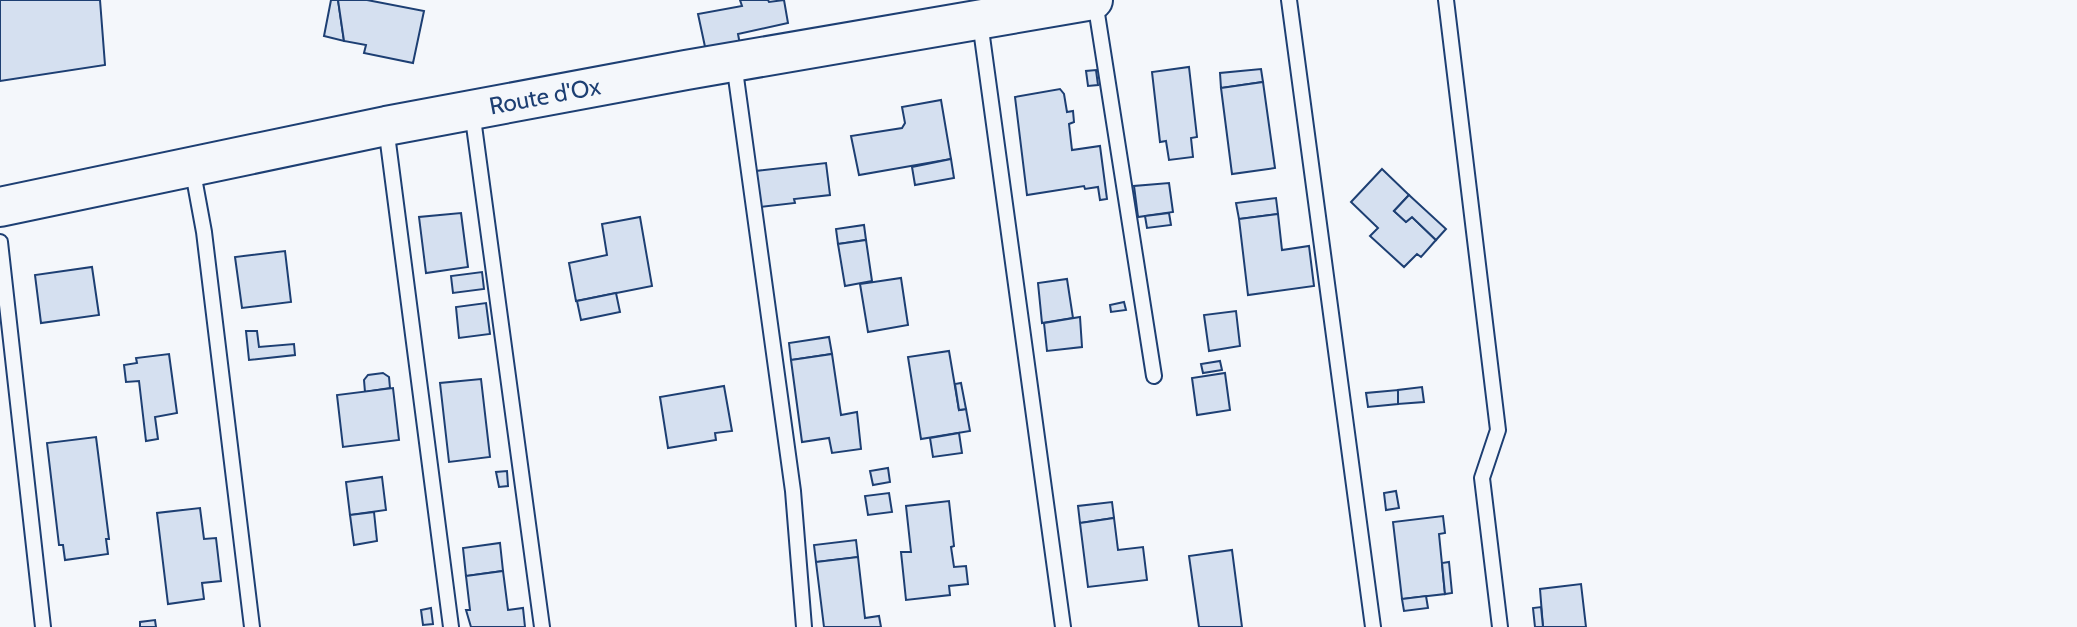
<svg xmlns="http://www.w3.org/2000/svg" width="2077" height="627" font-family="Cabin,sans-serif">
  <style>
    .building { fill: #d5e0f0; stroke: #1d3f73; stroke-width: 2 }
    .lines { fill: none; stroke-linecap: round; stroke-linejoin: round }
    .lane-casing { stroke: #1d3f73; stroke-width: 18 }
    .secondary-casing { stroke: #1d3f73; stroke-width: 42 }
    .lane { stroke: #f4f7fb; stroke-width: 14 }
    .secondary { stroke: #f4f7fb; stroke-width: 38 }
    .labels { text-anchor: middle; stroke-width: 5; stroke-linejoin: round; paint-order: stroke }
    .street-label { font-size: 24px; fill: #1d3f73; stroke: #f4f7fb }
  </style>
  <rect width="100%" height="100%" fill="#f4f7fb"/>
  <g class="building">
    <path d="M 0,0 L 100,0 L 105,65 L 0,81 Z"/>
    <path d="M 331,0 L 338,0 L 344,41 L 324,36 Z"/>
    <path d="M 338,0 L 367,0 L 424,11 L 413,63 L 364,53 L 366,45 L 344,41 Z"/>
    <path d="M 740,0 L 768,0 L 769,2 L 784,0 L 788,23 L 738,34 L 741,50 L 707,56 L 698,14 L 742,6 Z"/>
    <path d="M 1189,67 L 1197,137 L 1191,138 L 1193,157 L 1169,160 L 1166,141 L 1160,142 L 1152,72 Z"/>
    <path d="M 1261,69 L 1263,82 L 1221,88 L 1220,73 Z"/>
    <path d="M 1096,70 L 1098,85 L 1088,86 L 1086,71 Z"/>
    <path d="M 1263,82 L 1275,168 L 1232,174 L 1221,88 Z"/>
    <path d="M 1060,89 L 1064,94 L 1067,112 L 1073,111 L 1074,122 L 1069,124 L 1072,150 L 1100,146 L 1107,199 L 1100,200 L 1098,187 L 1085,189 L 1084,186 L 1027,195 L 1015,97 Z"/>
    <path d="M 941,100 L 951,159 L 859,175 L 851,136 L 902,128 L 905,123 L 902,107 Z"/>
    <path d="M 951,159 L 954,178 L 915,185 L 912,167 Z"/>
    <path d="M 826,163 L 830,195 L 794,199 L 795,203 L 760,207 L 756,171 Z"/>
    <path d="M 1382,169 L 1409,195 L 1394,211 L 1406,222 L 1412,217 L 1436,240 L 1421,257 L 1417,254 L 1404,267 L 1370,236 L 1378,228 L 1351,202 Z"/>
    <path d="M 1169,183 L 1173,212 L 1138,217 L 1134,186 Z"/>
    <path d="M 1409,195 L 1446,229 L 1436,240 L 1412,217 L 1406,222 L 1394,211 Z"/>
    <path d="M 1276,198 L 1278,214 L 1239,219 L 1236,203 Z"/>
    <path d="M 461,213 L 468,267 L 426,273 L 419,217 Z"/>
    <path d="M 1169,213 L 1171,225 L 1147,228 L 1145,216 Z"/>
    <path d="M 1278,214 L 1282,250 L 1309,246 L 1314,286 L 1248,295 L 1239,219 Z"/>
    <path d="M 640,217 L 652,286 L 576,301 L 569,263 L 607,255 L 602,224 Z"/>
    <path d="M 864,225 L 866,240 L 838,244 L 836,229 Z"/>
    <path d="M 866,240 L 872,281 L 845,286 L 838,244 Z"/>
    <path d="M 285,251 L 291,302 L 242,308 L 235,257 Z"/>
    <path d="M 92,267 L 99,315 L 41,323 L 35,275 Z"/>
    <path d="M 482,272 L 484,289 L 453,293 L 451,276 Z"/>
    <path d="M 901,278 L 908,325 L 868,332 L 860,284 Z"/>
    <path d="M 1067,279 L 1073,318 L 1042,323 L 1038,283 Z"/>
    <path d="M 616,293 L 620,312 L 581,320 L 577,301 Z"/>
    <path d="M 1124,302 L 1126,310 L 1111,312 L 1110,305 Z"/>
    <path d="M 486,303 L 490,334 L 459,338 L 456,307 Z"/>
    <path d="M 1236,311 L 1240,346 L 1209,351 L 1204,315 Z"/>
    <path d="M 1080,317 L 1082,347 L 1047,351 L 1044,323 Z"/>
    <path d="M 246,331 L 257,331 L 259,347 L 294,344 L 295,355 L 249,360 Z"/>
    <path d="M 829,337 L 832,354 L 791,360 L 789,343 Z"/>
    <path d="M 949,351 L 959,410 L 966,409 L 970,431 L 921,439 L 908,357 Z"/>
    <path d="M 169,354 L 177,413 L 155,417 L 158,439 L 146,441 L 139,381 L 126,382 L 124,365 L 137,363 L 136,358 Z"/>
    <path d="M 832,354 L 841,415 L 857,412 L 861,449 L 832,453 L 829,438 L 802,442 L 791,360 Z"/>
    <path d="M 1220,361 L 1222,370 L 1203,373 L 1201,364 Z"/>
    <path d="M 383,373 L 389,377 L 390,388 L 365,392 L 364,380 L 368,375 Z"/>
    <path d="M 1225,373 L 1230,410 L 1197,415 L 1192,378 Z"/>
    <path d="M 481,379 L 490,457 L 449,462 L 440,383 Z"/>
    <path d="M 961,383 L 966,409 L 959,410 L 955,384 Z"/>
    <path d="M 724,386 L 732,431 L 715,433 L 716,440 L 668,448 L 660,397 Z"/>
    <path d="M 1422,387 L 1424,402 L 1398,404 L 1398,390 Z"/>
    <path d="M 393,388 L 399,440 L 343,447 L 337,395 Z"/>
    <path d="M 1398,390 L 1398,404 L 1368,407 L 1366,393 Z"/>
    <path d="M 959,433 L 962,453 L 933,457 L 930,438 Z"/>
    <path d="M 96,437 L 109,539 L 106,539 L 108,554 L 65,560 L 63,545 L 59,545 L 47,443 Z"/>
    <path d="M 888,468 L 890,482 L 873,485 L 870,471 Z"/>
    <path d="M 507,471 L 508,486 L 499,487 L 496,472 Z"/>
    <path d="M 382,477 L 386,510 L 350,515 L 346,482 Z"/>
    <path d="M 1396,491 L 1399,508 L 1386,510 L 1384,493 Z"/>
    <path d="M 889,493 L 892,512 L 868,515 L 865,496 Z"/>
    <path d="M 949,501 L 954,546 L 951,547 L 954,567 L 966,566 L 968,584 L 949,586 L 950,595 L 906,600 L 901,552 L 911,552 L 906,506 Z"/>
    <path d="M 1112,502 L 1114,518 L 1080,523 L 1078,506 Z"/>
    <path d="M 200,508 L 204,539 L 216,538 L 221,581 L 202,583 L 204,599 L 168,604 L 157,513 Z"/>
    <path d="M 374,512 L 377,541 L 354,545 L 350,515 Z"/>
    <path d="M 1443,516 L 1445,533 L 1439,534 L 1445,594 L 1402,599 L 1393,522 Z"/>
    <path d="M 1114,518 L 1118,550 L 1143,547 L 1147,580 L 1088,587 L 1080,523 Z"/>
    <path d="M 856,540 L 858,557 L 816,562 L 814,545 Z"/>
    <path d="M 500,543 L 503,571 L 466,576 L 463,548 Z"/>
    <path d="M 1232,550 L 1242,627 L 1199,627 L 1189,556 Z"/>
    <path d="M 858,557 L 865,618 L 879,616 L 881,627 L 824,627 L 816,562 Z"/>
    <path d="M 1449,562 L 1452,593 L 1445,594 L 1442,563 Z"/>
    <path d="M 503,571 L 508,610 L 523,608 L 525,627 L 471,627 L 466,610 L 470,610 L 466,576 Z"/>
    <path d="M 1581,584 L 1586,627 L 1543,627 L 1540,589 Z"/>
    <path d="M 1426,596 L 1428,608 L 1404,611 L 1402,599 Z"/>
    <path d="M 1541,607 L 1543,627 L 1535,627 L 1533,608 Z"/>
    <path d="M 431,608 L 433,624 L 423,625 L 421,610 Z"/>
    <path d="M 155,620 L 156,627 L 140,627 L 140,622 Z"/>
  </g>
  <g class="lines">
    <defs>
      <g id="lane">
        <path d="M 1289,0 L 1373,627"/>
        <path d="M 1446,0 L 1498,430 L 1482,478 L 1500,627"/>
        <path d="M 1095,1 L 1154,376"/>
        <path d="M 980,22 L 1063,627"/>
        <path d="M 734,63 L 793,491 L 804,627"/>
        <path d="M 472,111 L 542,627"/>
        <path d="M 386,127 L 451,627"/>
        <path d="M 192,167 L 204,232 L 252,627"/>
        <path d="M 0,242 L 43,627"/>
      </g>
      <g id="secondary">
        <path id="s1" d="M 0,207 L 386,126 L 686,70 L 1093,0"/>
      </g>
    </defs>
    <use href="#lane" class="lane-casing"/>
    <use href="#secondary" class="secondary-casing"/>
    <use href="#lane" class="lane"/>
    <use href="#secondary" class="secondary"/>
  </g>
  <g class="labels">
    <g class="street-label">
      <text dy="8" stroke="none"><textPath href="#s1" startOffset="556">Route d'Ox</textPath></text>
    </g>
  </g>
</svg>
